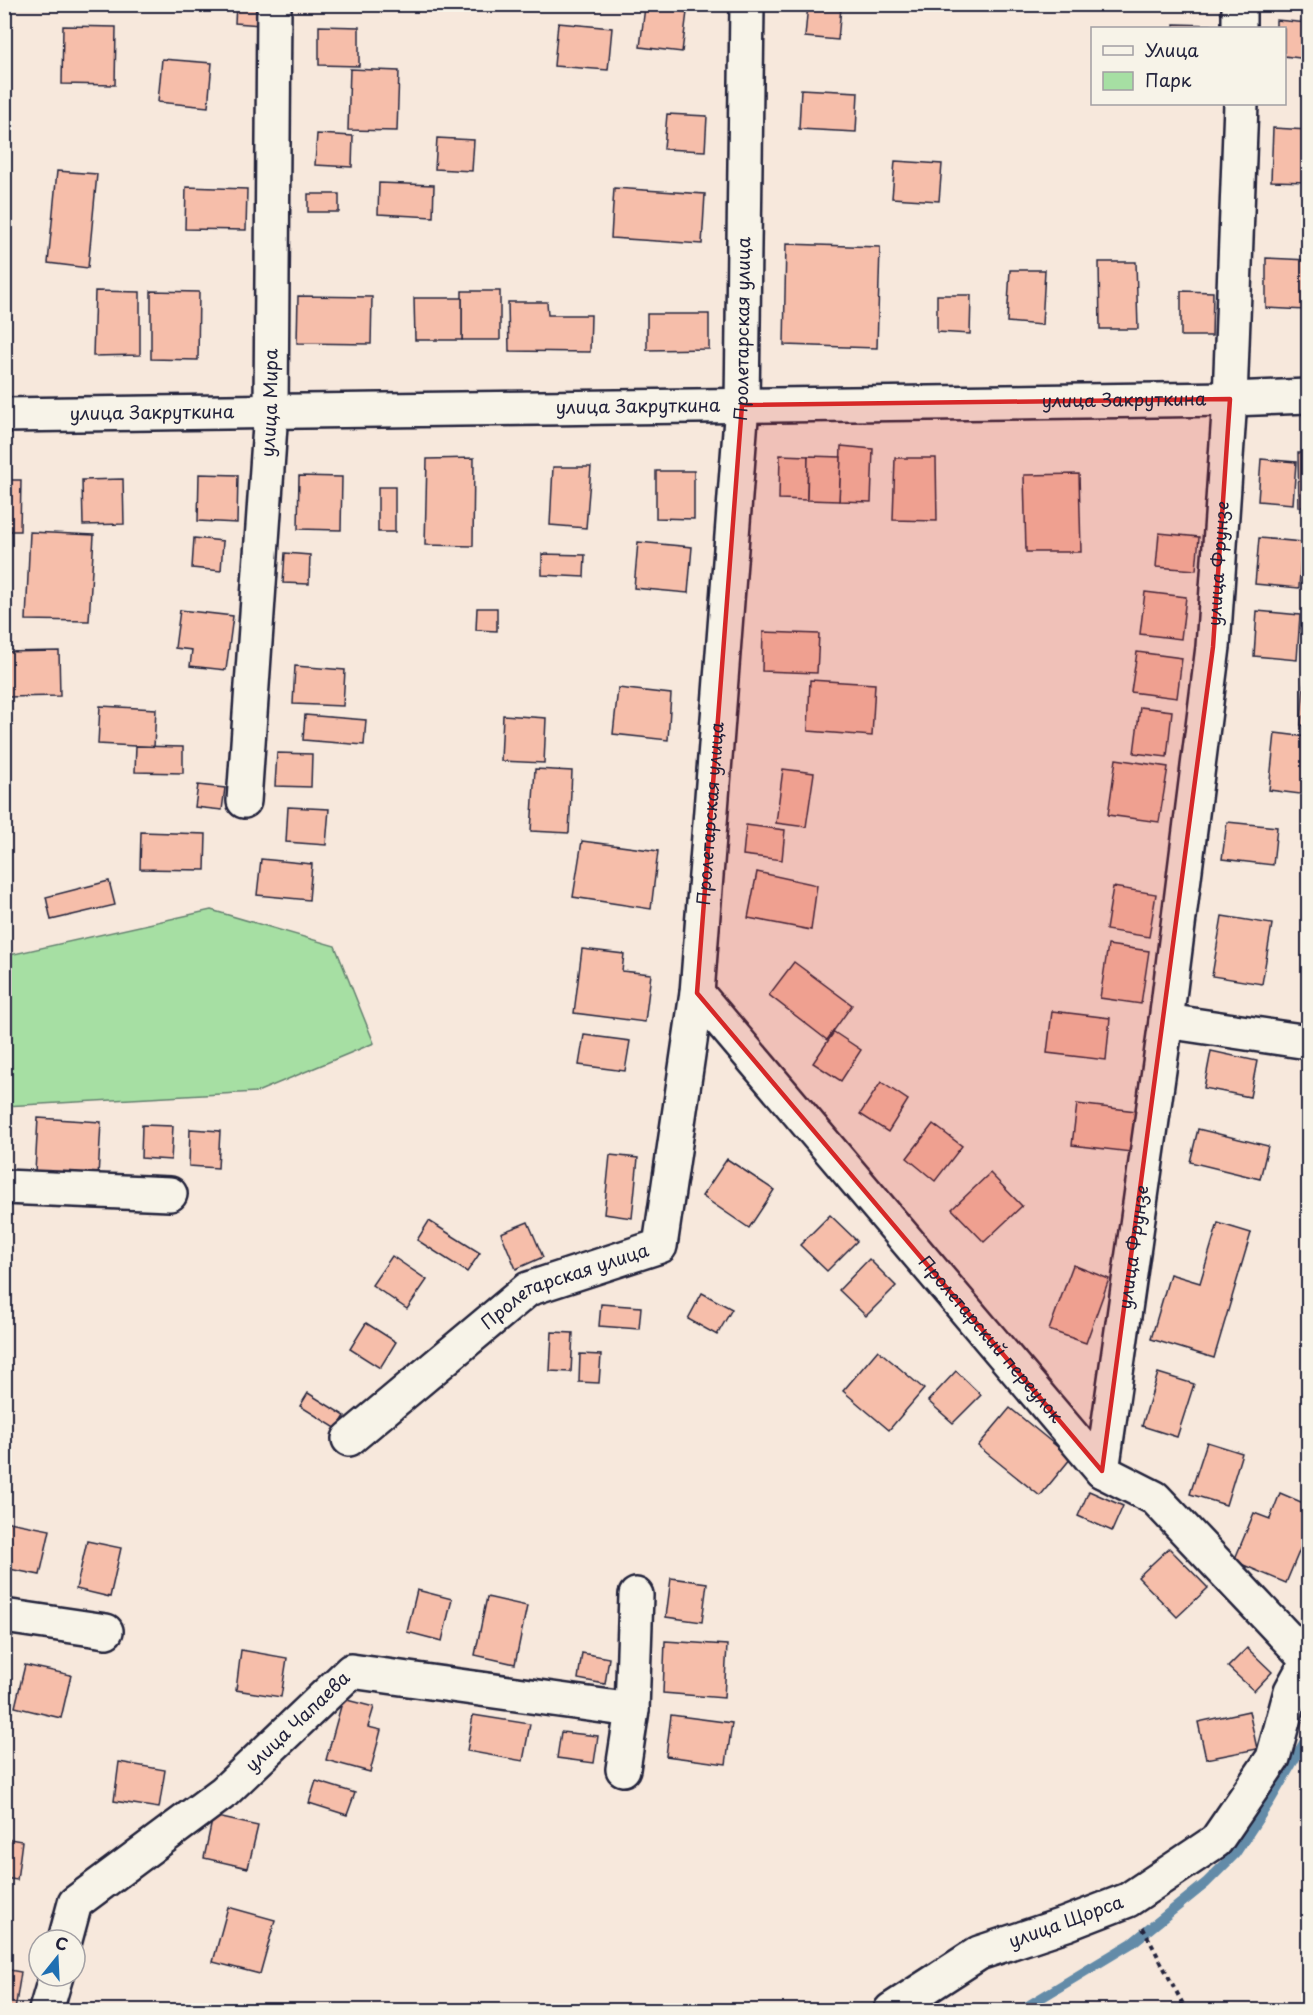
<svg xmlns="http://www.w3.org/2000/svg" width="1313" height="2015" font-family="'Playpen Sans',sans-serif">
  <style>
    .green { fill: #a6dfa3; stroke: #64806f; stroke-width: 1.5 }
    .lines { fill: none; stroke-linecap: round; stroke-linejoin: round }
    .stream { stroke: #638ba8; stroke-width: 10 }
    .building { fill: #f6beaa; stroke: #22223b; stroke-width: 1.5 }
    .street-casing { stroke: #22223b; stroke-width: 38 }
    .path { stroke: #22223b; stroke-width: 4; stroke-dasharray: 4.5 4.5; stroke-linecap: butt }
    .street { stroke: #f7f3e8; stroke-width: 33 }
    .marked { fill: #d62828; fill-opacity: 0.2; stroke: #d62828; stroke-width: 4.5; stroke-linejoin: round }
    .labels { text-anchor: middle; stroke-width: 6; stroke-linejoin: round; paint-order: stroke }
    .street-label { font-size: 18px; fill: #22223b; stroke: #f7f3e8 }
  </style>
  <rect width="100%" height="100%" fill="#f7e8dc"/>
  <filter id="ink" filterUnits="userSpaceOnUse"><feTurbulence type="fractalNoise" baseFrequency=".0167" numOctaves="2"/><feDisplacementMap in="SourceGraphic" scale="12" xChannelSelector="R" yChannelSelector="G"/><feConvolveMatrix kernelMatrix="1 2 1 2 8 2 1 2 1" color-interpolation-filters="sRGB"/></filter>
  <g filter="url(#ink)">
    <path class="green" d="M 211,910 L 335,946 L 374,1043 L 257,1092 L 5,1106 L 5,956 Z"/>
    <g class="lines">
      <path class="stream" d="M 1021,2010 L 1132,1943 L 1206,1883 L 1235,1854 L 1270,1801 L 1308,1736"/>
    </g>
    <g class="building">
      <path d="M 236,4 L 263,4 L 261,25 L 235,23 Z"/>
      <path d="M 808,4 L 841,7 L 838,40 L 805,37 Z"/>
      <path d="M 645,7 L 687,12 L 682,52 L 640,47 Z"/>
      <path d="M 1276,20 L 1308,23 L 1308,59 L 1284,56 L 1284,28 L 1276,28 Z"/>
      <path d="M 558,23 L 612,28 L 608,70 L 554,66 Z"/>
      <path d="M 1174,24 L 1211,25 L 1211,28 L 1174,28 Z"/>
      <path d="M 63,26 L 116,27 L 115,85 L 62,84 Z"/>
      <path d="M 319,26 L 359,27 L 359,66 L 319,65 Z"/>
      <path d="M 162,59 L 212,63 L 208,107 L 158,102 Z"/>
      <path d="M 350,69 L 399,71 L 397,131 L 348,130 Z"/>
      <path d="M 801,89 L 858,92 L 856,132 L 799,129 Z"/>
      <path d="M 667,114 L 707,116 L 705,151 L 664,149 Z"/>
      <path d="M 1273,128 L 1308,130 L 1308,182 L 1271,181 Z"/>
      <path d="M 317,134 L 353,136 L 352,167 L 315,165 Z"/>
      <path d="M 437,138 L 474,140 L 472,171 L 435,169 Z"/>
      <path d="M 895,161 L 942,164 L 939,201 L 892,198 Z"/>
      <path d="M 57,171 L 97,174 L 88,268 L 48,263 Z"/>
      <path d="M 379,183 L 434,185 L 433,217 L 378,214 Z"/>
      <path d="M 186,187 L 247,189 L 246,230 L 185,229 Z"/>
      <path d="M 614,188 L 705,194 L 702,244 L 611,238 Z"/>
      <rect x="308" y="194" width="31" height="18"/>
      <path d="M 786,244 L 880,247 L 877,348 L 784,345 Z"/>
      <path d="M 1266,258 L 1308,260 L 1306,310 L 1266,308 Z"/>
      <path d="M 1099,262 L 1136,262 L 1138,329 L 1100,329 Z"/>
      <path d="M 1010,270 L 1045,270 L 1042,325 L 1007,322 Z"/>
      <path d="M 95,291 L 140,292 L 140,355 L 93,356 Z"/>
      <path d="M 151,291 L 199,292 L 198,360 L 151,359 Z"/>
      <rect x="462" y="291" width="38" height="49"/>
      <path d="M 1181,291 L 1213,292 L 1212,336 L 1181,336 Z"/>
      <path d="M 937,295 L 971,295 L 970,334 L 937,332 Z"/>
      <path d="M 298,296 L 372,297 L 371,344 L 297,343 Z"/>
      <path d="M 414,298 L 462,298 L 462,340 L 415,340 Z"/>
      <path d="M 508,302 L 547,302 L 548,315 L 591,315 L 590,352 L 509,351 Z"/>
      <path d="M 647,314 L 709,314 L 709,349 L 647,350 Z"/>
      <path d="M 841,446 L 873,449 L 871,502 L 839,501 Z"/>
      <path d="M 1298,453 L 1308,453 L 1308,507 L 1299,507 Z"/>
      <path d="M 780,455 L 808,456 L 807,500 L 779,499 Z"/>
      <path d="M 808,456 L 841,457 L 839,501 L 807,500 Z"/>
      <path d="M 474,458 L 473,546 L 425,545 L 427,459 Z"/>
      <path d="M 895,458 L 936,458 L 937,521 L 893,520 Z"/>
      <path d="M 1261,459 L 1296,462 L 1293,504 L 1258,501 Z"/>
      <path d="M 553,467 L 591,467 L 586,528 L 550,525 Z"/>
      <path d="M 656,471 L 694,471 L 694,519 L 656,518 Z"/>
      <path d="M 199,474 L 238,475 L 237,523 L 198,521 Z"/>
      <path d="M 1079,474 L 1081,552 L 1026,552 L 1024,475 Z"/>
      <path d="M 299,476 L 342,477 L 341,530 L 298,529 Z"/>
      <path d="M 123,479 L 124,524 L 83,525 L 82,480 Z"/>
      <path d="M 4,480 L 21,480 L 20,531 L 4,531 Z"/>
      <rect x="378" y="487" width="17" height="45"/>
      <path d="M 30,532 L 94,535 L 89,621 L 26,620 Z"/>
      <path d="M 1159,533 L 1199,537 L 1196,570 L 1156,567 Z"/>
      <path d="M 194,538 L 223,541 L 221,571 L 192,568 Z"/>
      <path d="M 1259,538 L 1302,542 L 1299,588 L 1255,584 Z"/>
      <path d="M 638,542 L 692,547 L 688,593 L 634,588 Z"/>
      <path d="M 285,553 L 310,555 L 309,584 L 283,583 Z"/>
      <path d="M 542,554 L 585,555 L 584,577 L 542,575 Z"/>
      <path d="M 1145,592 L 1186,597 L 1181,639 L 1140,634 Z"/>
      <path d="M 477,608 L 497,608 L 497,631 L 476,630 Z"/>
      <path d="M 180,610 L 233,616 L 226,670 L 190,666 L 192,650 L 175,648 Z"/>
      <path d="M 1257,611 L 1300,615 L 1297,660 L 1254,656 Z"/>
      <path d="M 763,632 L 819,634 L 817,673 L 762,671 Z"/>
      <path d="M 59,651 L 60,696 L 4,697 L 4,652 Z"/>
      <path d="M 1137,652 L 1182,658 L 1177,698 L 1131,692 Z"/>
      <path d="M 1305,664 L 1308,665 L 1308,726 L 1301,725 Z"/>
      <path d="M 295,666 L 345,670 L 343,706 L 293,704 Z"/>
      <path d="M 810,680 L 875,684 L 872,736 L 808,731 Z"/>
      <path d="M 618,688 L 671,694 L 668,740 L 613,734 Z"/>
      <path d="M 100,706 L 156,709 L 154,747 L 98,744 Z"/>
      <path d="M 1140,707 L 1172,711 L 1167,757 L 1134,753 Z"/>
      <path d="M 305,715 L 366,720 L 364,745 L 303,740 Z"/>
      <path d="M 503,715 L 546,718 L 544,763 L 501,761 Z"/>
      <path d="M 1275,733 L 1308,737 L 1308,795 L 1269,790 Z"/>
      <path d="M 136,746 L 183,747 L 183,773 L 135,772 Z"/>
      <path d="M 277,753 L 312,754 L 311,787 L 275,786 Z"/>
      <path d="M 1116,759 L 1168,767 L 1159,822 L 1108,815 Z"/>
      <path d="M 535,769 L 572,771 L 569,833 L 531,831 Z"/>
      <path d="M 783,769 L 814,773 L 806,827 L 776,823 Z"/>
      <path d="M 198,785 L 225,788 L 222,810 L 195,807 Z"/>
      <path d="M 288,807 L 329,809 L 326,845 L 286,842 Z"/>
      <path d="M 1227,822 L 1277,827 L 1273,865 L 1222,859 Z"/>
      <path d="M 746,825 L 785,830 L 782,860 L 743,855 Z"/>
      <path d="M 141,832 L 206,834 L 205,870 L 140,869 Z"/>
      <path d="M 582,841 L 658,851 L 651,909 L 573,897 Z"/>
      <path d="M 261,859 L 312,864 L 309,900 L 257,895 Z"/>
      <path d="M 757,872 L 817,885 L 811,930 L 748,918 Z"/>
      <path d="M 109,881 L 115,905 L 51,920 L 46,897 Z"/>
      <path d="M 1113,887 L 1156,894 L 1149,937 L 1106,930 Z"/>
      <path d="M 1222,916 L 1272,924 L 1262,984 L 1212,976 Z"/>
      <path d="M 1108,945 L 1149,951 L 1141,1004 L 1100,998 Z"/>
      <path d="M 582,949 L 624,954 L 622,971 L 651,974 L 645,1022 L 574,1013 Z"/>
      <path d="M 794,962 L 852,1005 L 827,1040 L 769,995 Z"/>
      <path d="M 1052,1011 L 1110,1018 L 1106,1060 L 1047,1053 Z"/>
      <path d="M 834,1032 L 861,1050 L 841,1081 L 813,1063 Z"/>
      <path d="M 584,1035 L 630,1041 L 625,1071 L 579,1065 Z"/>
      <path d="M 1211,1051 L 1257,1061 L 1250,1097 L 1204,1088 Z"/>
      <path d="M 881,1082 L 908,1100 L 888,1132 L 860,1114 Z"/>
      <path d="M 1077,1104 L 1136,1111 L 1131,1152 L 1072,1145 Z"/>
      <path d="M 38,1118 L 101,1122 L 98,1177 L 35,1172 Z"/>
      <path d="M 933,1124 L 962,1146 L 935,1181 L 907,1158 Z"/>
      <path d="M 142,1125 L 173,1126 L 171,1160 L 141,1158 Z"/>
      <path d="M 190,1129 L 220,1131 L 218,1168 L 189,1166 Z"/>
      <path d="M 1198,1129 L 1268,1146 L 1260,1179 L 1190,1162 Z"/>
      <path d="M 610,1155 L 638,1158 L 632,1218 L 604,1214 Z"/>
      <path d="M 727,1159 L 774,1190 L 749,1228 L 702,1196 Z"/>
      <path d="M 990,1173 L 1022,1206 L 984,1242 L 952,1209 Z"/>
      <path d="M 830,1215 L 857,1241 L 827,1271 L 800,1245 Z"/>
      <path d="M 429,1221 L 480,1253 L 467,1272 L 417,1240 Z"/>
      <path d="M 528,1222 L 543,1257 L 516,1269 L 501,1233 Z"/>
      <path d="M 1218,1223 L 1251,1233 L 1214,1358 L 1151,1339 L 1170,1274 L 1200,1283 Z"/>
      <path d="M 392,1256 L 427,1280 L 407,1309 L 372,1285 Z"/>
      <path d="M 869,1259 L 896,1286 L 866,1316 L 839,1290 Z"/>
      <path d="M 1073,1265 L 1109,1279 L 1086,1343 L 1049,1330 Z"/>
      <path d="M 702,1293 L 732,1309 L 717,1335 L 688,1319 Z"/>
      <path d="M 601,1304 L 641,1307 L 639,1329 L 599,1326 Z"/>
      <path d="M 366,1323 L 396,1342 L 380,1368 L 350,1349 Z"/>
      <path d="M 552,1332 L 573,1333 L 571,1372 L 550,1371 Z"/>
      <path d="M 878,1350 L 924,1389 L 889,1430 L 843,1391 Z"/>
      <path d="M 580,1354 L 601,1355 L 599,1383 L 579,1382 Z"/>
      <path d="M 956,1371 L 981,1395 L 953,1423 L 928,1401 Z"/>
      <path d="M 1158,1373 L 1194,1384 L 1177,1437 L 1142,1426 Z"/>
      <path d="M 308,1393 L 345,1416 L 337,1429 L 300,1406 Z"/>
      <path d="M 1010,1408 L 1071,1458 L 1040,1496 L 978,1446 Z"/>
      <path d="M 1207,1442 L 1242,1453 L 1226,1505 L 1190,1494 Z"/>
      <path d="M 1089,1491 L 1123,1506 L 1112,1531 L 1078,1516 Z"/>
      <path d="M 1280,1493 L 1308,1505 L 1308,1530 L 1286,1583 L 1234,1561 L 1254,1513 L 1270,1519 Z"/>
      <path d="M 4,1521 L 50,1530 L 40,1575 L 4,1568 Z"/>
      <path d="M 87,1541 L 121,1548 L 110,1597 L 76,1589 Z"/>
      <path d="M 1169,1548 L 1208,1588 L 1177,1617 L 1138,1577 Z"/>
      <path d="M 671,1578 L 707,1583 L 702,1622 L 666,1617 Z"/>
      <path d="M 417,1590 L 452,1599 L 442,1641 L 407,1632 Z"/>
      <path d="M 487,1597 L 527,1606 L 515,1664 L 475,1655 Z"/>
      <path d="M 665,1641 L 727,1645 L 724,1698 L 663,1693 Z"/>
      <path d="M 1247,1648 L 1272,1672 L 1254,1691 L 1228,1667 Z"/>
      <path d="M 241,1650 L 287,1658 L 281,1697 L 236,1690 Z"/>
      <path d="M 582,1653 L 609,1658 L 605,1684 L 578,1679 Z"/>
      <path d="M 25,1665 L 71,1675 L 61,1718 L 15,1707 Z"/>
      <path d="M 343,1699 L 374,1707 L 368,1727 L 381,1730 L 370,1772 L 326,1760 Z"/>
      <path d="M 1249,1711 L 1257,1749 L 1206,1759 L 1198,1722 Z"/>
      <path d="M 473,1715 L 530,1724 L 523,1761 L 467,1751 Z"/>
      <path d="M 671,1715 L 732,1723 L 726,1764 L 666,1756 Z"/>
      <path d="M 561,1732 L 598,1736 L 594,1763 L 557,1758 Z"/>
      <path d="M 119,1762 L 165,1770 L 159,1808 L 114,1801 Z"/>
      <path d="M 316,1781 L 355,1793 L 347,1815 L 309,1803 Z"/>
      <path d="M 213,1816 L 258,1826 L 248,1868 L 204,1858 Z"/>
      <path d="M 4,1838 L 22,1841 L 17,1880 L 4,1878 Z"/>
      <path d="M 228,1907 L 275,1920 L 260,1974 L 213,1962 Z"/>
      <path d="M 4,1969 L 21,1972 L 15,2010 L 4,2008 Z"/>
    </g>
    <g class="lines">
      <defs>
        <g id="street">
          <path d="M 1239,4 L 1239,28"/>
          <path id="s1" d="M 4,415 L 1230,399 L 1308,396"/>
          <path id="s2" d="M 244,801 L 271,411 L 274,4"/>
          <path id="s3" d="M 697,993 L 1102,1471 L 1155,1498 L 1308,1660 L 1291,1691 L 1273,1758 L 1216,1841 L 1128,1900 L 1066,1924 L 979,1953 L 891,2010"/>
          <path d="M 1166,1021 L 1308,1042"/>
          <path d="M 4,1187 L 170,1194"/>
          <path id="s4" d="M 349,1439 L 528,1289 L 660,1246 L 697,993 L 742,405 L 747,4"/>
          <path id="s5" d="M 1102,1471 L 1166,1021 L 1213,647 L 1230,399 L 1241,104"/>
          <path d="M 4,1616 L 106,1631"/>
          <path d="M 623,1769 L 632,1710 L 636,1595"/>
          <path id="s6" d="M 65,1940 L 75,1903 L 224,1792 L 351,1671 L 632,1710"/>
          <path d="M 46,2010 L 56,1976"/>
        </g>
      </defs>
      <use href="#street" class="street-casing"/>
      <path class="path" d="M 1143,1928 L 1186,2010"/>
      <use href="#street" class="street"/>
    </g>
  </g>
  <path class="marked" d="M 1230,399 L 1213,647 L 1102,1471 L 697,993 L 742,405 Z"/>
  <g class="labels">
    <g class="street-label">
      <text dy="6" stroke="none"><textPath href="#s4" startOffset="1294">Пролетарская улица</textPath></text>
      <text dy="6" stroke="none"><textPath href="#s1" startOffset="1120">улица Закруткина</textPath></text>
      <text dy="6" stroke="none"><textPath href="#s2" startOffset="399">улица Мира</textPath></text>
      <text dy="6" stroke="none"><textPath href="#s1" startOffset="634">улица Закруткина</textPath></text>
      <text dy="6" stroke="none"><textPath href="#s1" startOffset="148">улица Закруткина</textPath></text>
      <text dy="6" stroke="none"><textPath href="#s5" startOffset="915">улица Фрунзе</textPath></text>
      <text dy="6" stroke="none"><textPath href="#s4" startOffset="808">Пролетарская улица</textPath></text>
      <text dy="6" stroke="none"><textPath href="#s5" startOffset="226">улица Фрунзе</textPath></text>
      <text dy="6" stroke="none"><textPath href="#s4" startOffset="268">Пролетарская улица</textPath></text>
      <text dy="6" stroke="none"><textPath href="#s3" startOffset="454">Пролетарский переулок</textPath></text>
      <text dy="6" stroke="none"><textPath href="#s6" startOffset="326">улица Чапаева</textPath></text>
      <text transform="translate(1066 1922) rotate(-20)" y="6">улица Щорса</text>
    </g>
  </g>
  <rect width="1313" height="2015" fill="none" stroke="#f7f3e8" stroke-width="24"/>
  <rect x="12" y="12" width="1289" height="1991" fill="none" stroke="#22223b" stroke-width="2" filter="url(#ink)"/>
  <rect x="1091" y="27" width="195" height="78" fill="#f7f3e8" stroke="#a29fa3" stroke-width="1.5"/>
  <rect x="1103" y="46" width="30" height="9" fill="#f7f3e8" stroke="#a29fa3" stroke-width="1.5"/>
  <text x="1145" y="57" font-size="18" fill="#22223b">Улица</text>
  <rect x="1103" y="72" width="30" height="18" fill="#a6dfa3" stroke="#a29fa3" stroke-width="1.5"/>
  <text x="1145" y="87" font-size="18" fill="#22223b">Парк</text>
  <g transform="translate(57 1958) rotate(18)"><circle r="28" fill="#f7f3e8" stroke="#a29fa3" stroke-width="1.5"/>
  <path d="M0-4.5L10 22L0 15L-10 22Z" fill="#1f6fb2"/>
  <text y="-9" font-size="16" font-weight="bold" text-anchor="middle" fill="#22223b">С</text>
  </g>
</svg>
